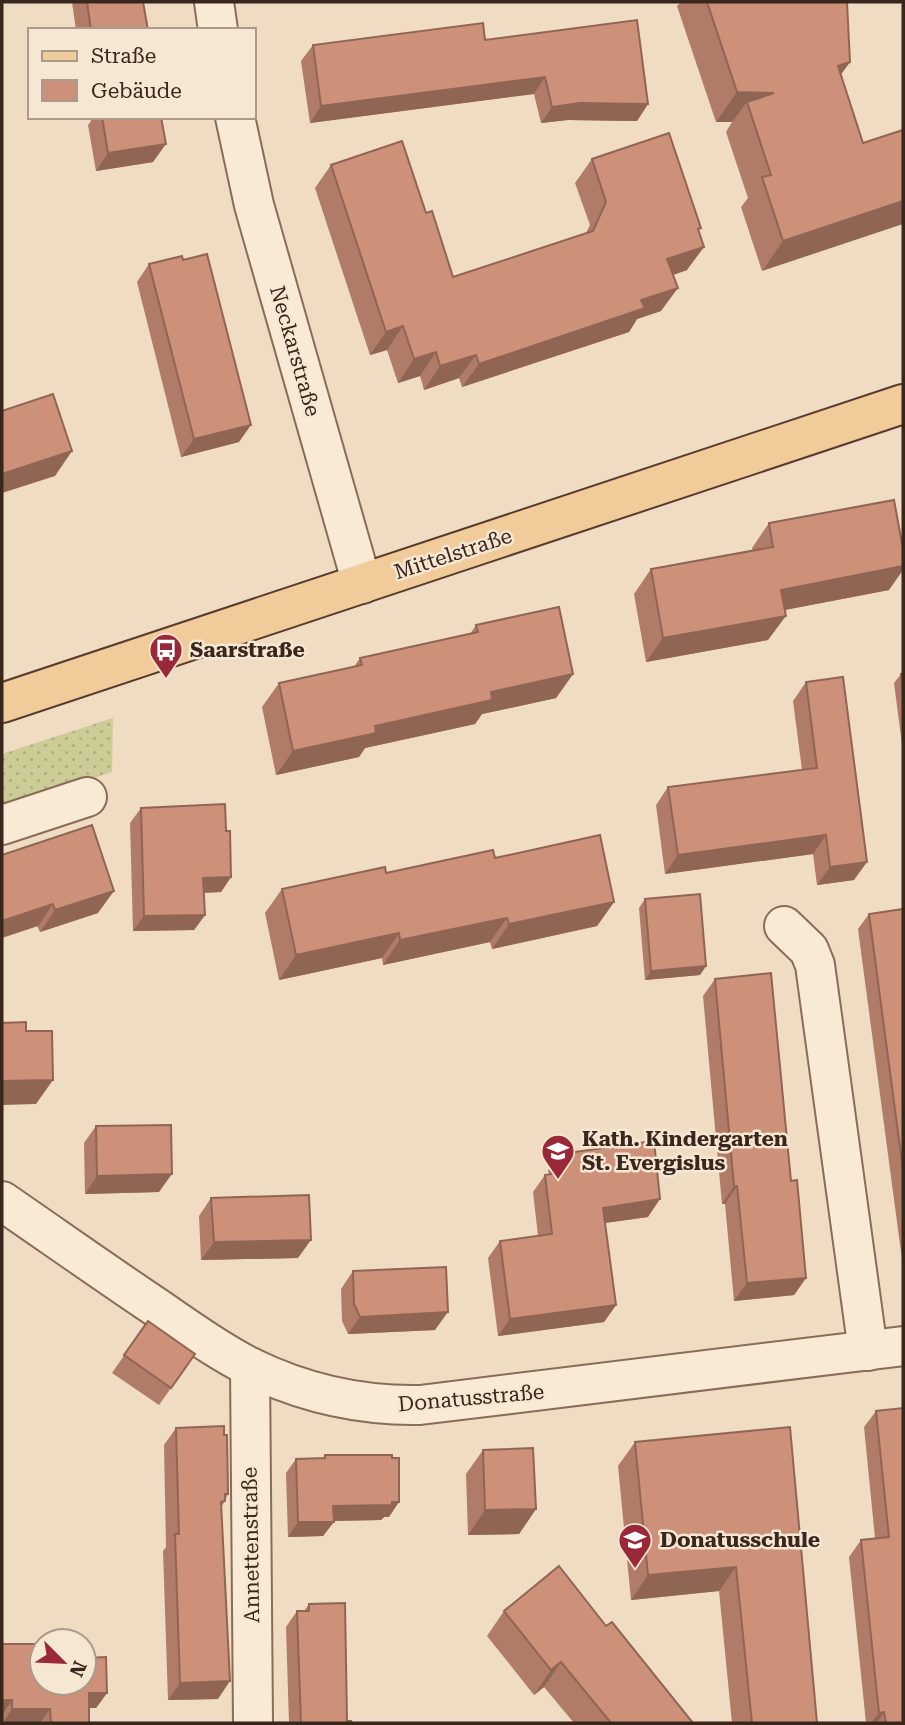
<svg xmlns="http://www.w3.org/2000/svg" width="905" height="1725" font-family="'Roboto Serif',serif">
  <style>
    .grass { fill: url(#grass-dots) }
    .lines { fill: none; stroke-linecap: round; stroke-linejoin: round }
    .minor-casing { stroke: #896c59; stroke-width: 42 }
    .major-casing { stroke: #573b2e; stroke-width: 42 }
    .minor { stroke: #f9ead6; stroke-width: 38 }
    .major { stroke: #f2cb9a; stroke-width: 38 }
    .wall { fill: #b07c67 }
    .shaded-wall { fill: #906554 }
    .building { fill: #cd9078; stroke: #906554; stroke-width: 2 }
    .labels { text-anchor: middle; stroke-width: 5; stroke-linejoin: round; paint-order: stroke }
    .street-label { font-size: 21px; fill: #39271e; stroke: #f6e7d3 }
    .poi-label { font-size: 21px; font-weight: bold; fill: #39271e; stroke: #f6e7d3; text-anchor: start }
  </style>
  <defs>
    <pattern id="grass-dots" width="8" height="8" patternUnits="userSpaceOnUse" patternTransform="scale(1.75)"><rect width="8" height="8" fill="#cdcc96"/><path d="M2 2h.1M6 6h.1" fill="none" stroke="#b1af81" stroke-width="1.8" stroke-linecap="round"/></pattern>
  </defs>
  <rect width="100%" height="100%" fill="#efdcc3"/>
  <path class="grass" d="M 113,718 L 112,772 L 2,810 L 2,754 Z"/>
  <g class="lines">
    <defs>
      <g id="minor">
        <path d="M 214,2 L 218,30"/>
        <path d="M 235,117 L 254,205 L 362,584"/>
        <path d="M 2,825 L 87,797"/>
        <path d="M 784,926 L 809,950 L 815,965 L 868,1351"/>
        <path d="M 2,1201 C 50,1234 98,1268 147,1301 C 180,1323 214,1349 250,1367 C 303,1393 362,1406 420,1405 L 903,1346"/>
        <path d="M 250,1367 L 253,1723"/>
      </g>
      <path id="major" d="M 2,703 L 903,404"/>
    </defs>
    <use href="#minor" class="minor-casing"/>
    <use href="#major" class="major-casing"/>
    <use href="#minor" class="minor"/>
    <use href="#major" class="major"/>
  </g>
  <g class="wall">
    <path d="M 72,2 L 143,2 L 148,30 L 76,30 Z"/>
    <path d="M 681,2 L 847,2 L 850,62 L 841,74 L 863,143 L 762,271 L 741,207 L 748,198 L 726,132 L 732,122 L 716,122 L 677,6 Z"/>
    <path d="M 485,40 L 648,104 L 637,121 L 568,120 L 541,123 L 534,94 L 310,123 L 301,61 L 313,45 Z"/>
    <path d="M 90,117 L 161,117 L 153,162 L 96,171 L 88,125 L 91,121 Z"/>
    <path d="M 592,159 L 698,231 L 687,270 L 673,275 L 661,311 L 637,319 L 629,332 L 462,387 L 459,378 L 424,390 L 420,376 L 398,383 L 387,350 L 370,355 L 315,188 L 331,165 L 426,213 L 453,277 L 586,233 L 590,225 L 575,183 Z"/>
    <path d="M 183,260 L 239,442 L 181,457 L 137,282 L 149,264 Z"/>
    <path d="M 769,523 L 889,590 L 784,610 L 768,640 L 646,662 L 634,594 L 651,569 L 753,551 L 752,548 Z"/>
    <path d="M 476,625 L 573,674 L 556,698 L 482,714 L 475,724 L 365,748 L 359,757 L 276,775 L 262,707 L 279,683 L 354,667 L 360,658 L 470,634 Z"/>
    <path d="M 903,673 L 903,752 L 894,683 L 901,674 Z"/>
    <path d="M 806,682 L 854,880 L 817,885 L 813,854 L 665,874 L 656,805 L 668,787 L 802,770 L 793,701 Z"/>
    <path d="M 141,808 L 231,877 L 221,892 L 204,893 L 205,915 L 194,930 L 133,931 L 130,823 Z"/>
    <path d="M 2,855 L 98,913 L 40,932 Z"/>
    <path d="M 495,858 L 614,902 L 597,926 L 492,949 L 490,942 L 383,965 L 382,958 L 279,980 L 265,913 L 282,889 Z"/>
    <path d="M 645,899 L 706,966 L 700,975 L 645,980 L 639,908 Z"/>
    <path d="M 903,909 L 903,1267 L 858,929 L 869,914 Z"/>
    <path d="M 715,979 L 791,1181 L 806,1278 L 794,1295 L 734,1301 L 725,1204 L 722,1204 L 703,996 Z"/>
    <path d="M 96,1126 L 159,1192 L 85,1194 L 84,1143 Z"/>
    <path d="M 560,1154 L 648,1217 L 605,1223 L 616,1305 L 604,1322 L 498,1336 L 488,1258 L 500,1241 L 538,1236 L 533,1192 L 545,1175 L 549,1174 L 548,1171 Z"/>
    <path d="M 211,1198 L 298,1258 L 201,1260 L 199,1216 Z"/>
    <path d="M 353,1271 L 435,1330 L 348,1334 L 342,1321 L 341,1289 Z"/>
    <path d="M 148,1321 L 195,1354 L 159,1405 L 112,1373 Z"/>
    <path d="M 903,1408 L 903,1723 L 866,1723 L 849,1557 L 861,1540 L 875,1538 L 864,1427 L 876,1411 Z"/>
    <path d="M 790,1427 L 817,1723 L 732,1723 L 719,1591 L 631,1600 L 618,1466 L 635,1442 Z"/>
    <path d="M 176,1428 L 224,1435 L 228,1494 L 222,1506 L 218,1699 L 168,1700 L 163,1551 L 166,1547 L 164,1445 Z"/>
    <path d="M 483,1450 L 536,1509 L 519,1534 L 468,1535 L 466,1474 Z"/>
    <path d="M 325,1455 L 389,1517 L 384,1517 L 381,1520 L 334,1521 L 323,1536 L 288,1537 L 286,1473 L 296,1459 L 323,1458 Z"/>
    <path d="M 309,1604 L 347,1721 L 352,1723 L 289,1723 L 286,1627 L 297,1611 L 304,1611 Z"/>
    <path d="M 504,1611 L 606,1626 L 693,1723 L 574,1723 L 544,1687 L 534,1695 L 487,1636 Z"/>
    <path d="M 2,1644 L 42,1683 L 107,1693 L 96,1708 L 89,1708 L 89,1723 L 2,1723 Z"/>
  </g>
  <g class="shaded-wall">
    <path d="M 850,62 L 829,91 L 838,66 Z"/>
    <path d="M 545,77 L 534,94 L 310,123 L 321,106 Z"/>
    <path d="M 737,92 L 774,93 L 747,102 L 732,122 L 716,122 Z"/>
    <path d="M 580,103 L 648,104 L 637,121 L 568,120 L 541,123 L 552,107 Z"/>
    <path d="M 166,144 L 153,162 L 96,171 L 108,153 Z"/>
    <path d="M 903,201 L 903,224 L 762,271 L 783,241 Z"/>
    <path d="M 704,247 L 687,270 L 650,283 L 667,259 Z"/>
    <path d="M 678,288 L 661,311 L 637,319 L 629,332 L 462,387 L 479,364 L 641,300 Z"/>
    <path d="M 403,326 L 387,350 L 370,355 L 386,332 Z"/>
    <path d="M 436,352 L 420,376 L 398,383 L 414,359 Z"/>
    <path d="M 476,355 L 459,378 L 424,390 L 440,366 Z"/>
    <path d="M 251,425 L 239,442 L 181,457 L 194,439 Z"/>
    <path d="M 72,451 L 55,476 L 2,493 L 2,474 Z"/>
    <path d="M 903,566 L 903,570 L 889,590 L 764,614 L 781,590 Z"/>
    <path d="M 786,616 L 768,640 L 646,662 L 663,638 Z"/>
    <path d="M 573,674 L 556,698 L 482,714 L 475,724 L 365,748 L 359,757 L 276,775 L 293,751 L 491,692 Z"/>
    <path d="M 826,835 L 813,854 L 665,874 L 678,855 Z"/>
    <path d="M 867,862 L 854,880 L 817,885 L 830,867 Z"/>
    <path d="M 231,877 L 221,892 L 193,893 L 203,878 Z"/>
    <path d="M 114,891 L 98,913 L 40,932 L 55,910 Z"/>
    <path d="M 614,902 L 597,926 L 492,949 L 509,924 Z"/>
    <path d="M 53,904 L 38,926 L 2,938 L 2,921 Z"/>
    <path d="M 205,915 L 194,930 L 133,931 L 144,916 Z"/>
    <path d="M 507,918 L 490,942 L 383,965 L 400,940 Z"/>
    <path d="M 399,933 L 382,958 L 279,980 L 296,955 Z"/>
    <path d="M 706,966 L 700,975 L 645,980 L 651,971 Z"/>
    <path d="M 53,1080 L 36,1104 L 2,1105 L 2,1081 Z"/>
    <path d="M 172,1174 L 159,1192 L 85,1194 L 97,1176 Z"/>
    <path d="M 734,1186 L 737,1186 L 725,1204 L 722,1204 Z"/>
    <path d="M 660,1199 L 648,1217 L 590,1225 L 603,1208 Z"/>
    <path d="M 311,1240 L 298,1258 L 201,1260 L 214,1242 Z"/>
    <path d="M 806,1278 L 794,1295 L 734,1301 L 747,1283 Z"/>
    <path d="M 616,1305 L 604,1322 L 498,1336 L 510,1319 Z"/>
    <path d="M 448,1312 L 435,1330 L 348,1334 L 360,1317 Z"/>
    <path d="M 392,1502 L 399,1502 L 389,1517 L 384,1517 L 381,1520 L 323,1521 L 333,1506 Z"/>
    <path d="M 536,1509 L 519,1534 L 468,1535 L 485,1510 Z"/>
    <path d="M 298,1522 L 334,1522 L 323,1536 L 288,1537 Z"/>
    <path d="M 736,1567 L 719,1591 L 631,1600 L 648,1575 Z"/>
    <path d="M 561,1662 L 544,1687 L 534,1695 L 551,1670 Z"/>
    <path d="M 230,1681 L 218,1699 L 168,1700 L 180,1683 Z"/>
    <path d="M 89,1693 L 107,1693 L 96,1708 L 78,1708 Z"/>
    <path d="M 2,1700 L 12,1700 L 2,1715 Z"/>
    <path d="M 12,1709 L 50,1709 L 40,1723 L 3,1723 Z"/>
    <path d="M 884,1712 L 877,1723 L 871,1723 L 879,1713 Z"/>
  </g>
  <g class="building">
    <path d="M 87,2 L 143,2 L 148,30 L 91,30 Z"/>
    <path d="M 707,2 L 847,2 L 850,62 L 838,66 L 863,143 L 903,130 L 903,201 L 783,241 L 762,177 L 771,175 L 747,102 L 774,93 L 737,92 Z"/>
    <path d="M 637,20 L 648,104 L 580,103 L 552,107 L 545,77 L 321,106 L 313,45 L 483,23 L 485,40 Z"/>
    <path d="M 102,117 L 161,117 L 166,144 L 108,153 Z"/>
    <path d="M 669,133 L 701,228 L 698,229 L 704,247 L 667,259 L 678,288 L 641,300 L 645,308 L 479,364 L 476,355 L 440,366 L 436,352 L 414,359 L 403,326 L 386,332 L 331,165 L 402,141 L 426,213 L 432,211 L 453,277 L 593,231 L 606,202 L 592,159 Z"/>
    <path d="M 207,254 L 251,425 L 194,439 L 149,264 L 182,256 L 183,260 Z"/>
    <path d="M 53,394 L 72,451 L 2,474 L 2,411 Z"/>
    <path d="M 894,500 L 903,549 L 903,566 L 781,590 L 786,616 L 663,638 L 651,569 L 773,547 L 769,523 Z"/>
    <path d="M 559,607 L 573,674 L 491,692 L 492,700 L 375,726 L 376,733 L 293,751 L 279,683 L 362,665 L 360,658 L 478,632 L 476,625 Z"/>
    <path d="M 903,673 L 903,694 L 901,674 Z"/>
    <path d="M 843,677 L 867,862 L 830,867 L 826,835 L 678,855 L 668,787 L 817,768 L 806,682 Z"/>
    <path d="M 225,804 L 226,831 L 230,831 L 231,877 L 203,878 L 205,915 L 144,916 L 141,808 Z"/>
    <path d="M 92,825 L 114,891 L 55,910 L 53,904 L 2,921 L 2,855 Z"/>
    <path d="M 600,835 L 614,902 L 509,924 L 507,918 L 400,940 L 399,933 L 296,955 L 282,889 L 385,867 L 386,873 L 493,850 L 495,858 Z"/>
    <path d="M 700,894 L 706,966 L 651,971 L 645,899 Z"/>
    <path d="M 903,909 L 903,1170 L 869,914 Z"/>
    <path d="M 771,973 L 791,1181 L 797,1180 L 806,1278 L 747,1283 L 737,1186 L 734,1186 L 715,979 Z"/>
    <path d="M 26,1022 L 26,1031 L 52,1031 L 53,1080 L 2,1081 L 2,1023 Z"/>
    <path d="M 171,1125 L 172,1174 L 97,1176 L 96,1126 Z"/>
    <path d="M 654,1141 L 660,1199 L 603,1208 L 616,1305 L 510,1319 L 500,1241 L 552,1234 L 545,1175 L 563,1172 L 560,1154 Z"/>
    <path d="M 309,1195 L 311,1240 L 214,1242 L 211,1198 Z"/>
    <path d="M 446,1267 L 448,1312 L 360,1317 L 354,1304 L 353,1271 Z"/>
    <path d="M 148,1321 L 195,1354 L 171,1388 L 124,1355 Z"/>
    <path d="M 903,1408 L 903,1723 L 886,1723 L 884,1712 L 879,1713 L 861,1540 L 889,1537 L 876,1411 Z"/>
    <path d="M 224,1426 L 224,1435 L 227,1435 L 228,1494 L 225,1494 L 225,1501 L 221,1502 L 230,1681 L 180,1683 L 175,1534 L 179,1534 L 176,1428 Z"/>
    <path d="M 790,1427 L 817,1723 L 752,1723 L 736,1567 L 648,1575 L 635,1442 Z"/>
    <path d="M 533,1448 L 536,1509 L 485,1510 L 483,1450 Z"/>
    <path d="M 325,1455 L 392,1455 L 392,1458 L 399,1458 L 399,1502 L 392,1502 L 392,1505 L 333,1506 L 334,1522 L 298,1522 L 296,1459 L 325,1458 Z"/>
    <path d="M 559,1566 L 606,1626 L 612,1622 L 693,1723 L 611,1723 L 561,1662 L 551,1670 L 504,1611 Z"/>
    <path d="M 345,1603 L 347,1721 L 351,1721 L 352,1723 L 301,1723 L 297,1611 L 309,1611 L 309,1604 Z"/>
    <path d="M 2,1644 L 42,1644 L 42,1683 L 84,1683 L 84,1658 L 106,1657 L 107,1693 L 89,1693 L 89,1723 L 51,1723 L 50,1709 L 12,1709 L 12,1700 L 2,1700 Z"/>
  </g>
  <defs>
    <symbol id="bus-pin" viewBox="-11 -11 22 30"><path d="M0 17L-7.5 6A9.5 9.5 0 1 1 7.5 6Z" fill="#992839" stroke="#f6e7d3"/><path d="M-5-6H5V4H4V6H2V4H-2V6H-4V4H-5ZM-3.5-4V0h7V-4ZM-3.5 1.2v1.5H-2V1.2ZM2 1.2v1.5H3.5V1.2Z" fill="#fff"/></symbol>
    <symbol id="school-pin" viewBox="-11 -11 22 30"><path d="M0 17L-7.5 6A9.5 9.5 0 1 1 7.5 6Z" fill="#992839" stroke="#f6e7d3"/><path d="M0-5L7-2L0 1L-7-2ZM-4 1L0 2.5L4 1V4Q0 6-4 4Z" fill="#fff"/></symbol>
  </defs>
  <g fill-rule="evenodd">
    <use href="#bus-pin" x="147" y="631" width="38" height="52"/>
    <use href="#school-pin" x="539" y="1132" width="38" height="52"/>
    <use href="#school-pin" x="616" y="1521" width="38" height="52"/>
  </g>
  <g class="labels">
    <g class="street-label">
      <text transform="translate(295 351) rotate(74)" y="7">Neckarstraße</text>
      <text transform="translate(453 554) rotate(-18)" y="7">Mittelstraße</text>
      <text transform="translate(471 1398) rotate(-5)" y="7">Donatusstraße</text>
      <text transform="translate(251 1545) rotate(-91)" y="7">Annettenstraße</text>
    </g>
    <g class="poi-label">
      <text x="190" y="657">Saarstraße</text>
      <text x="582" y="1146">Kath. Kindergarten<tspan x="582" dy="24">St. Evergislus</tspan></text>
      <text x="660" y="1547">Donatusschule</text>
    </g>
  </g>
  <rect width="905" height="1725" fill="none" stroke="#39271e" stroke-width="7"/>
  <rect x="28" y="28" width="228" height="91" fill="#f6e7d3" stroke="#aa9a8b" stroke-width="2"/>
  <rect x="42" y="51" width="35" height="10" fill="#f2cb9a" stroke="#aa9a8b" stroke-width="2"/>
  <text x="91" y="63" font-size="21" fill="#39271e">Straße</text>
  <rect x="42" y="80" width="35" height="21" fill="#cd9078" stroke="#aa9a8b" stroke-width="2"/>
  <text x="91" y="98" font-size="21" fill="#39271e">Gebäude</text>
  <g transform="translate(63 1662) rotate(114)"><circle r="33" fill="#f6e7d3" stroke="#aa9a8b" stroke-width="2"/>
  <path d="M0-5L12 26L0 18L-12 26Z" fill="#992839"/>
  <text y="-10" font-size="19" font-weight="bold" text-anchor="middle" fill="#39271e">N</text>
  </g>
</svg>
